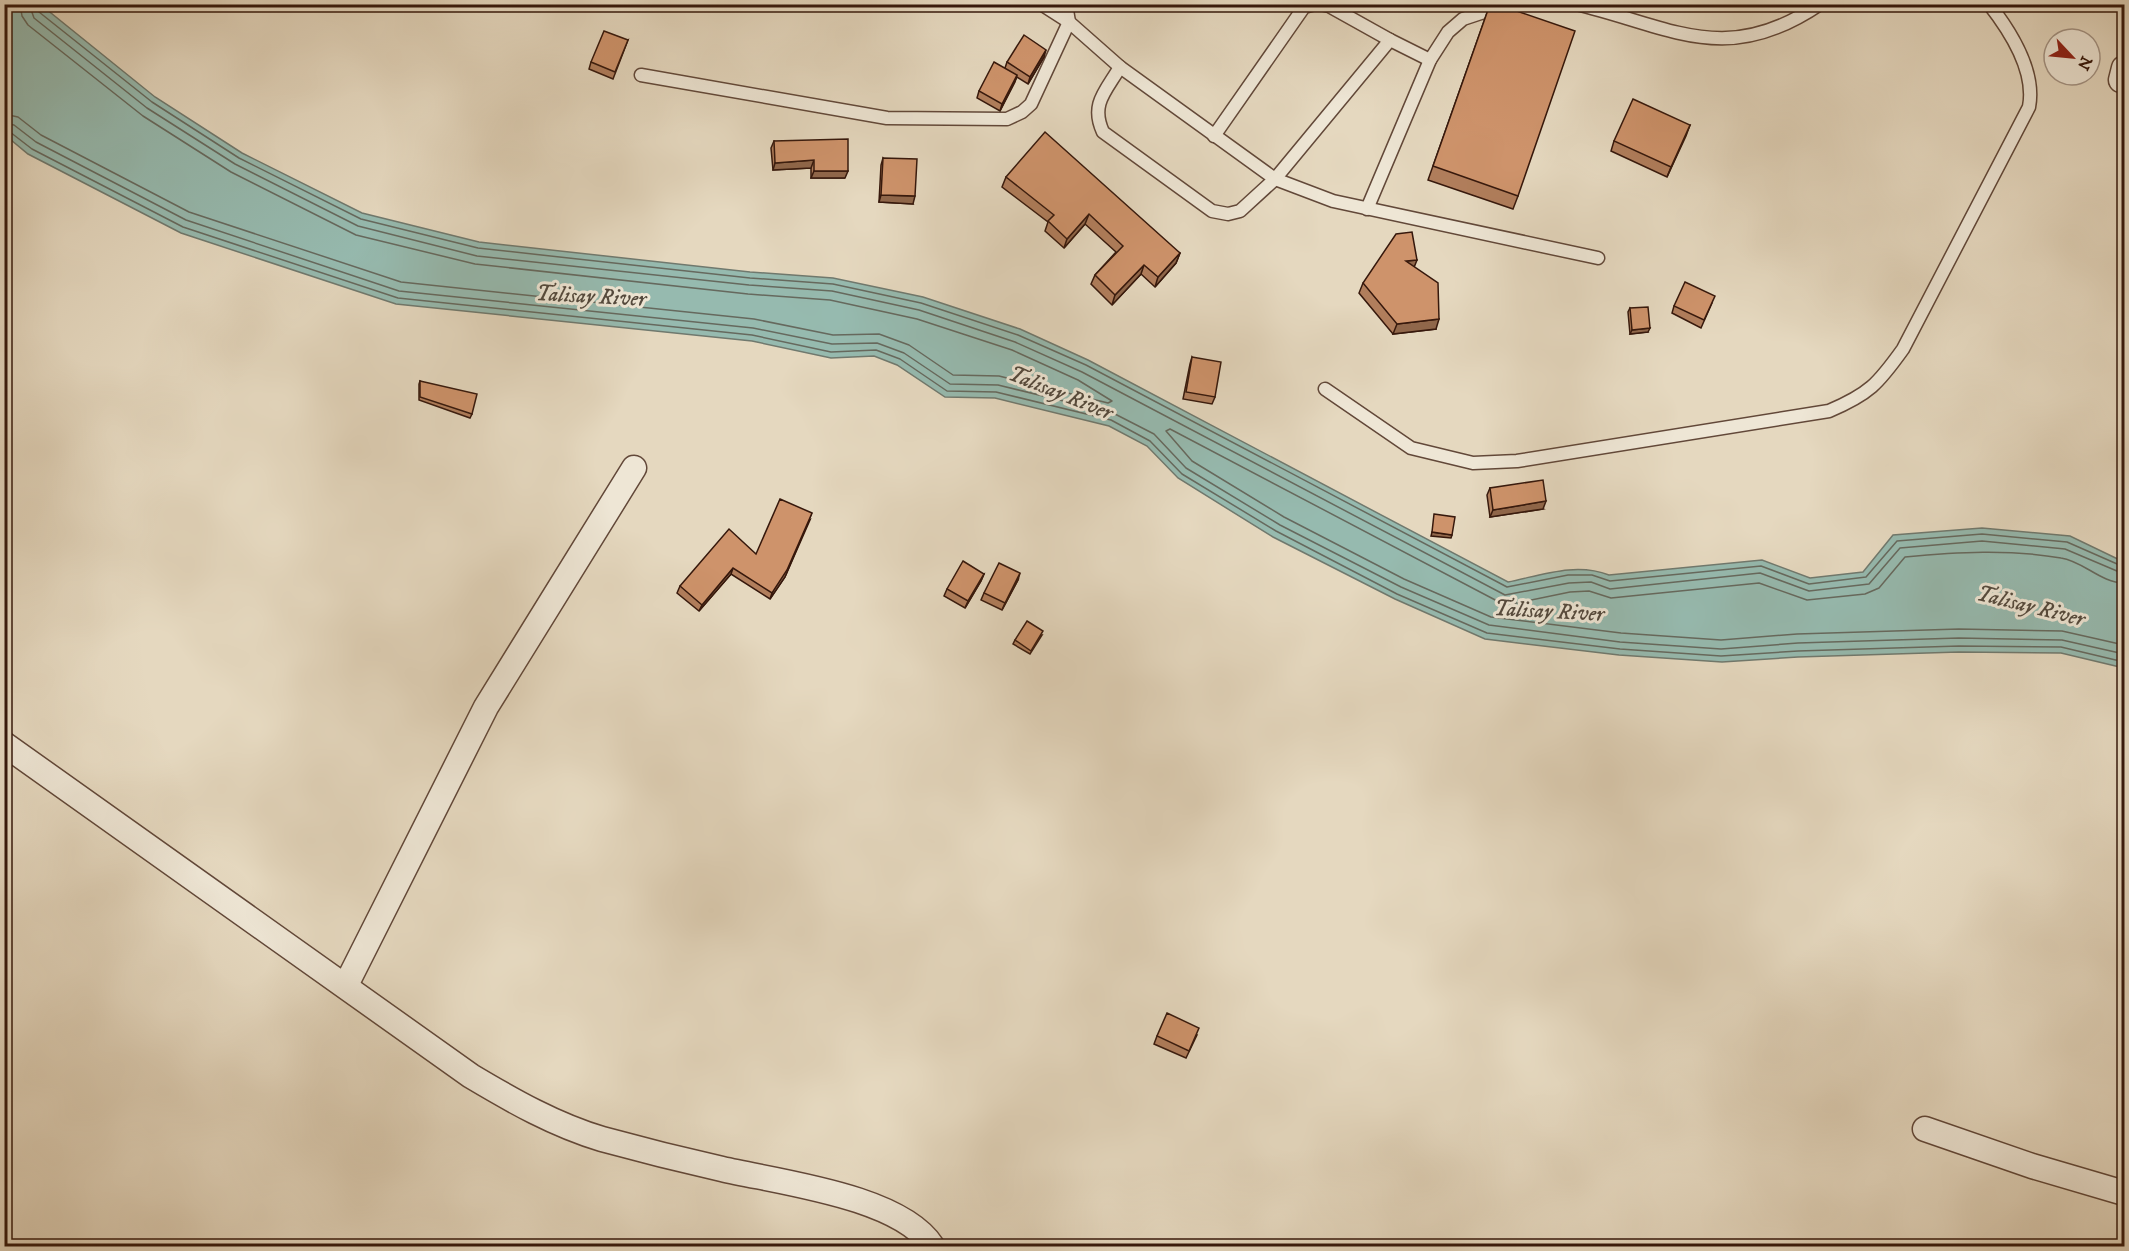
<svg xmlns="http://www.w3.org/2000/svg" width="2129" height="1251" font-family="'IM FELL DW Pica',serif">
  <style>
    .water { fill: #96baaf; stroke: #70796e; stroke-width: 1.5 }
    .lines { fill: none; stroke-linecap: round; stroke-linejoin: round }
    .shore { stroke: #66695e; stroke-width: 1.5 }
    .lane-casing { stroke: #624839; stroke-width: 15 }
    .street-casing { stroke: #624839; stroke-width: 27 }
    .lane { stroke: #eee6d5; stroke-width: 12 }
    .street { stroke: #eee6d5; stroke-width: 24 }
    .wall { fill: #b17e5c; stroke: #36180c; stroke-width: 1.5 }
    .shaded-wall { fill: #90674b; stroke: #36180c; stroke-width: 1.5 }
    .building { fill: #ce936b; stroke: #36180c; stroke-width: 1.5 }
    .labels { text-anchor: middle; stroke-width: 6; stroke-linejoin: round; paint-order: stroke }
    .water-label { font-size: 22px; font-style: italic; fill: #53493d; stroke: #eee6d5 }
  </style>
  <rect width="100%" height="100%" fill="#e5d8bf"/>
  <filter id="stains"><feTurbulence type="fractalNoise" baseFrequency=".00333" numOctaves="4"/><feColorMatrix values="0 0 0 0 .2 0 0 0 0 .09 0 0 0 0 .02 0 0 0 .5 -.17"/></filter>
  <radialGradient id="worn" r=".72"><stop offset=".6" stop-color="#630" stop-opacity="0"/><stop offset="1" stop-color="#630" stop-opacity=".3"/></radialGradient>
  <path class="water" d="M 4,5 L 41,5 L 155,97 L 242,153 L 362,213 L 479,242 L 750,272 L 833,278 L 923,297 L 1020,329 L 1088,360 L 1508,582 C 1542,575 1576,562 1609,575 L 1762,560 L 1810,578 L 1863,572 L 1893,535 L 1982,528 L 2070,536 L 2124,562 L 2124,668 L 2061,653 L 1959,652 L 1798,657 L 1722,662 L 1619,655 L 1485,639 L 1395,599 L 1273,537 L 1178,478 L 1147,446 L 1109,426 L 995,398 L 945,397 L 897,365 L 874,356 L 831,358 L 752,341 L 396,304 L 181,233 L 28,154 L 5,135 Z"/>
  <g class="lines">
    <g class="shore">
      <path d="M 29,4 L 34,18 L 147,108 L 235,164 L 358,226 L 477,256 L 749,285 L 832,291 L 919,310 L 1015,342 L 1082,372 L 1505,595 L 1569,583 L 1591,582 L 1610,589 L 1760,573 L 1809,591 L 1869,584 L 1900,548 L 1982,541 L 2065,549 L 2124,574"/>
      <path d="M 36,4 L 39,12 L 152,102 L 239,158 L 361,219 L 478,248 L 750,278 L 833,284 L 921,303 L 1018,335 L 1086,365 L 1507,587 L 1568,575 L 1592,575 L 1610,581 L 1761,566 L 1809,584 L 1866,577 L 1897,541 L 1982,534 L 2067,542 L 2124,567"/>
      <path d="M 4,114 L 18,117 L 41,135 L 189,212 L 401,282 L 754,319 L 833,335 L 879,334 L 909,345 L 953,375 L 999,376 L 1108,403 L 1112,401 L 1078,380 L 1012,350 L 917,319 L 830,300 L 748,294 L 475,264 L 356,235 L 231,172 L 143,116 L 28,25 L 22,16 L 20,4"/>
      <path d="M 4,123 L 14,125 L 36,142 L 186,220 L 399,291 L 753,328 L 832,344 L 877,343 L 904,353 L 950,384 L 998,385 L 1113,413 L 1154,434 L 1186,468 L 1280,525 L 1401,587 L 1489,625 L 1620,642 L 1721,649 L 1798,643 L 1959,638 L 2062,640 L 2124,654"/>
      <path d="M 4,130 L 10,132 L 32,149 L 183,227 L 398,298 L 752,335 L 831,352 L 876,350 L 900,359 L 947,391 L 996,392 L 1111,420 L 1150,441 L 1182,474 L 1276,531 L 1397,594 L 1487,633 L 1620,649 L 1721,656 L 1798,651 L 1959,646 L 2061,647 L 2124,662"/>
      <path d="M 2124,583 C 2101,583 2083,561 2061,558 C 2009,549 1957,552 1905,557 L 1879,588 L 1865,594 L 1807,600 L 1759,583 L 1611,598 L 1589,591 L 1570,592 L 1512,604 L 1501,603 L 1170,429 L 1166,431 L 1192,461 L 1284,517 L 1404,579 L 1491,617 L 1621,633 L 1721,640 L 1797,634 L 1959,629 L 2062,631 L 2124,645"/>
    </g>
    <defs>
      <g id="lane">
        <path d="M 1041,4 L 1069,22 L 1120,67 L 1275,179 L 1333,201 L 1598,258"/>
        <path d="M 1321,4 L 1329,6 L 1390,40"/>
        <path d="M 1576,4 C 1672,27 1726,68 1820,4"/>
        <path d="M 1120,67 C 1106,91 1090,104 1103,132 L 1212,211 L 1228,214 L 1240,211 L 1275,179 L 1390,40 L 1430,60"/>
        <path d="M 641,75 L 887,118 L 1007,119 L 1022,112 L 1031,104 L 1069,22 L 1066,4"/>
        <path d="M 1214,136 L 1304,7 L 1315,4"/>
        <path d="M 1367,209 L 1430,60 L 1448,32 L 1463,19 L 1508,4"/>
        <path d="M 1325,389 L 1411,448 L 1473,463 L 1517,461 L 1829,411 C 1869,394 1878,384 1903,349 L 2029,107 C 2036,71 2011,32 1989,4"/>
      </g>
      <g id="street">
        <path d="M 2121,80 L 2124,68"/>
        <path d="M 4,744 L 471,1076 C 513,1101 555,1125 602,1139 C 642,1150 682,1160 722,1169 C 777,1182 900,1196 932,1246"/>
        <path d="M 346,985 L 486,707 L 634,468"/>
        <path d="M 1925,1129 L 2032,1166 L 2124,1193"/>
      </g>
    </defs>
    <use href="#lane" class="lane-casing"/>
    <use href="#street" class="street-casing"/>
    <use href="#lane" class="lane"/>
    <use href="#street" class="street"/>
  </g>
  <g class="wall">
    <path d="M 1489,7 L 1518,196 L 1513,209 L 1428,180 Z"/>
    <path d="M 628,40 L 613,79 L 589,69 L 591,62 Z"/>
    <path d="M 1044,57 L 1028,84 L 1017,77 L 1000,111 L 977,98 L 979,91 L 1005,68 L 1007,62 Z"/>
    <path d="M 1690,125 L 1667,177 L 1611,151 L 1614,141 Z"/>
    <path d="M 774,141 L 845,178 L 811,178 L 811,168 L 773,170 L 771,148 Z"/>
    <path d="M 883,158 L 913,204 L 879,202 L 881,165 Z"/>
    <path d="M 1006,177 L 1180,253 L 1176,263 L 1155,287 L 1141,274 L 1112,305 L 1091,284 L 1095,275 L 1116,252 L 1085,224 L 1064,248 L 1045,231 L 1048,222 L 1002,187 Z"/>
    <path d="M 1414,267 L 1436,329 L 1393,334 L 1359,293 L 1363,283 Z"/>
    <path d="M 1712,303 L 1701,328 L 1672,313 L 1674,306 Z"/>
    <path d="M 1630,308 L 1648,332 L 1630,334 L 1628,312 Z"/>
    <path d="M 1192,357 L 1215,397 L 1212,404 L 1183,399 L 1190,364 Z"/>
    <path d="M 420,381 L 472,414 L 470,418 L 419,400 L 419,384 Z"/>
    <path d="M 1490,488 L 1543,509 L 1490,517 L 1487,495 Z"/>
    <path d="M 810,520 L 785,577 L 770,599 L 731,574 L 699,611 L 677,593 L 680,586 L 756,554 Z"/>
    <path d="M 984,574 L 981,581 L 965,608 L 944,596 L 947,589 Z"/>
    <path d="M 1018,580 L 1002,610 L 981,600 L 984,593 Z"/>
    <path d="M 1042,635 L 1030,654 L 1013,644 L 1015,640 Z"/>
    <path d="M 1197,1035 L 1186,1058 L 1154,1044 L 1157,1036 Z"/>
  </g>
  <g class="shaded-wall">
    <path d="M 1046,50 L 1044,57 L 1028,84 L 1030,77 Z"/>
    <path d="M 1017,75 L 1015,82 L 1000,111 L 1002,104 Z"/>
    <path d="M 1690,125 L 1686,136 L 1667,177 L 1671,167 Z"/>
    <path d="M 814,160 L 811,168 L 773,170 L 775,163 Z"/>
    <path d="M 814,171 L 848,171 L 845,178 L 811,178 Z"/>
    <path d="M 881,195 L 915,196 L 913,204 L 879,202 Z"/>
    <path d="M 1089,214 L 1085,224 L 1064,248 L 1067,239 Z"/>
    <path d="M 1180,253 L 1176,263 L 1155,287 L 1158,277 Z"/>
    <path d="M 1417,260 L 1413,270 L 1406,261 Z"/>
    <path d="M 1144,265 L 1141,274 L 1112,305 L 1115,295 Z"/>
    <path d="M 1439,319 L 1436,329 L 1393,334 L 1397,324 Z"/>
    <path d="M 1650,328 L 1648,332 L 1630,334 L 1632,330 Z"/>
    <path d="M 1546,501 L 1543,509 L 1490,517 L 1493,510 Z"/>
    <path d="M 812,513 L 785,577 L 770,599 L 772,593 Z"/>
    <path d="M 1432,532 L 1452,535 L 1451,538 L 1431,536 Z"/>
    <path d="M 733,568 L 731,574 L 699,611 L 702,605 Z"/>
    <path d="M 1020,573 L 1018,580 L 1002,610 L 1005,603 Z"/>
    <path d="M 984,574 L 981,581 L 965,608 L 968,601 Z"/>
  </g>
  <g class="building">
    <path d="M 1496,4 L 1575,31 L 1518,196 L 1433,166 L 1489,7 Z"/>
    <path d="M 604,31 L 628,40 L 615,72 L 591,62 Z"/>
    <path d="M 1024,35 L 1046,50 L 1030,77 L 1007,62 Z"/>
    <path d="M 994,62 L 1017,75 L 1002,104 L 979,91 Z"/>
    <path d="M 1633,99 L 1690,125 L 1671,167 L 1614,141 Z"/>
    <path d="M 1045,132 L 1180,253 L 1158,277 L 1144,265 L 1115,295 L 1095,275 L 1123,246 L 1089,214 L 1067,239 L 1048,221 L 1054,215 L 1006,177 Z"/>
    <path d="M 848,139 L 848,171 L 814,171 L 814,160 L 775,163 L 774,141 Z"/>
    <path d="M 883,158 L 917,159 L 915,196 L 881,195 Z"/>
    <path d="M 1412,232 L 1417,260 L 1406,261 L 1438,283 L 1439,319 L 1397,324 L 1363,283 L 1396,234 Z"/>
    <path d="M 1685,282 L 1715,296 L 1704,320 L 1674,306 Z"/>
    <path d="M 1648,307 L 1650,328 L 1632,330 L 1630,308 Z"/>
    <path d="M 1192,357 L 1221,362 L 1215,397 L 1186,392 Z"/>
    <path d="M 420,381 L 477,394 L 472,414 L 420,397 Z"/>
    <path d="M 1543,480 L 1546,501 L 1493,510 L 1490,488 Z"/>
    <path d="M 780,499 L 812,513 L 787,570 L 772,593 L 733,568 L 702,605 L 680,586 L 729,529 L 756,554 Z"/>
    <path d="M 1434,514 L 1455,517 L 1452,535 L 1432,532 Z"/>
    <path d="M 963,561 L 984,574 L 968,601 L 947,589 Z"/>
    <path d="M 999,563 L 1020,573 L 1005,603 L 984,593 Z"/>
    <path d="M 1027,621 L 1043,631 L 1031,651 L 1015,640 Z"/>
    <path d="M 1167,1013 L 1199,1028 L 1189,1051 L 1157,1036 Z"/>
  </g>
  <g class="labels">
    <g class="water-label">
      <text transform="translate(591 295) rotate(3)" y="8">Talisay River</text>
      <text transform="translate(1061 392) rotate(22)" y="8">Talisay River</text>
      <text transform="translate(2031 605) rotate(14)" y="8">Talisay River</text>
      <text transform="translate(1549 610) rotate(3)" y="8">Talisay River</text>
    </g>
  </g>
  <rect width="2129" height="1251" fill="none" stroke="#e5d8bf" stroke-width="24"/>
  <rect x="6" y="6" width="2117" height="1239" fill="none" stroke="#36180c" stroke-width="3"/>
  <rect x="12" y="12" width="2105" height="1227" fill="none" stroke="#36180c" stroke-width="1.5"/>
  <g transform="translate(2072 57) rotate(116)"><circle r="28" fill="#eee6d5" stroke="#a49485" stroke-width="1.5"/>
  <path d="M0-4.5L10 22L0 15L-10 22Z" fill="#8f2418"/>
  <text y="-9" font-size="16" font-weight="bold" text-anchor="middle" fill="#36180c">N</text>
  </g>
  <rect width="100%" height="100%" filter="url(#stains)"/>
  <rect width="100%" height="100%" fill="url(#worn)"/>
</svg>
